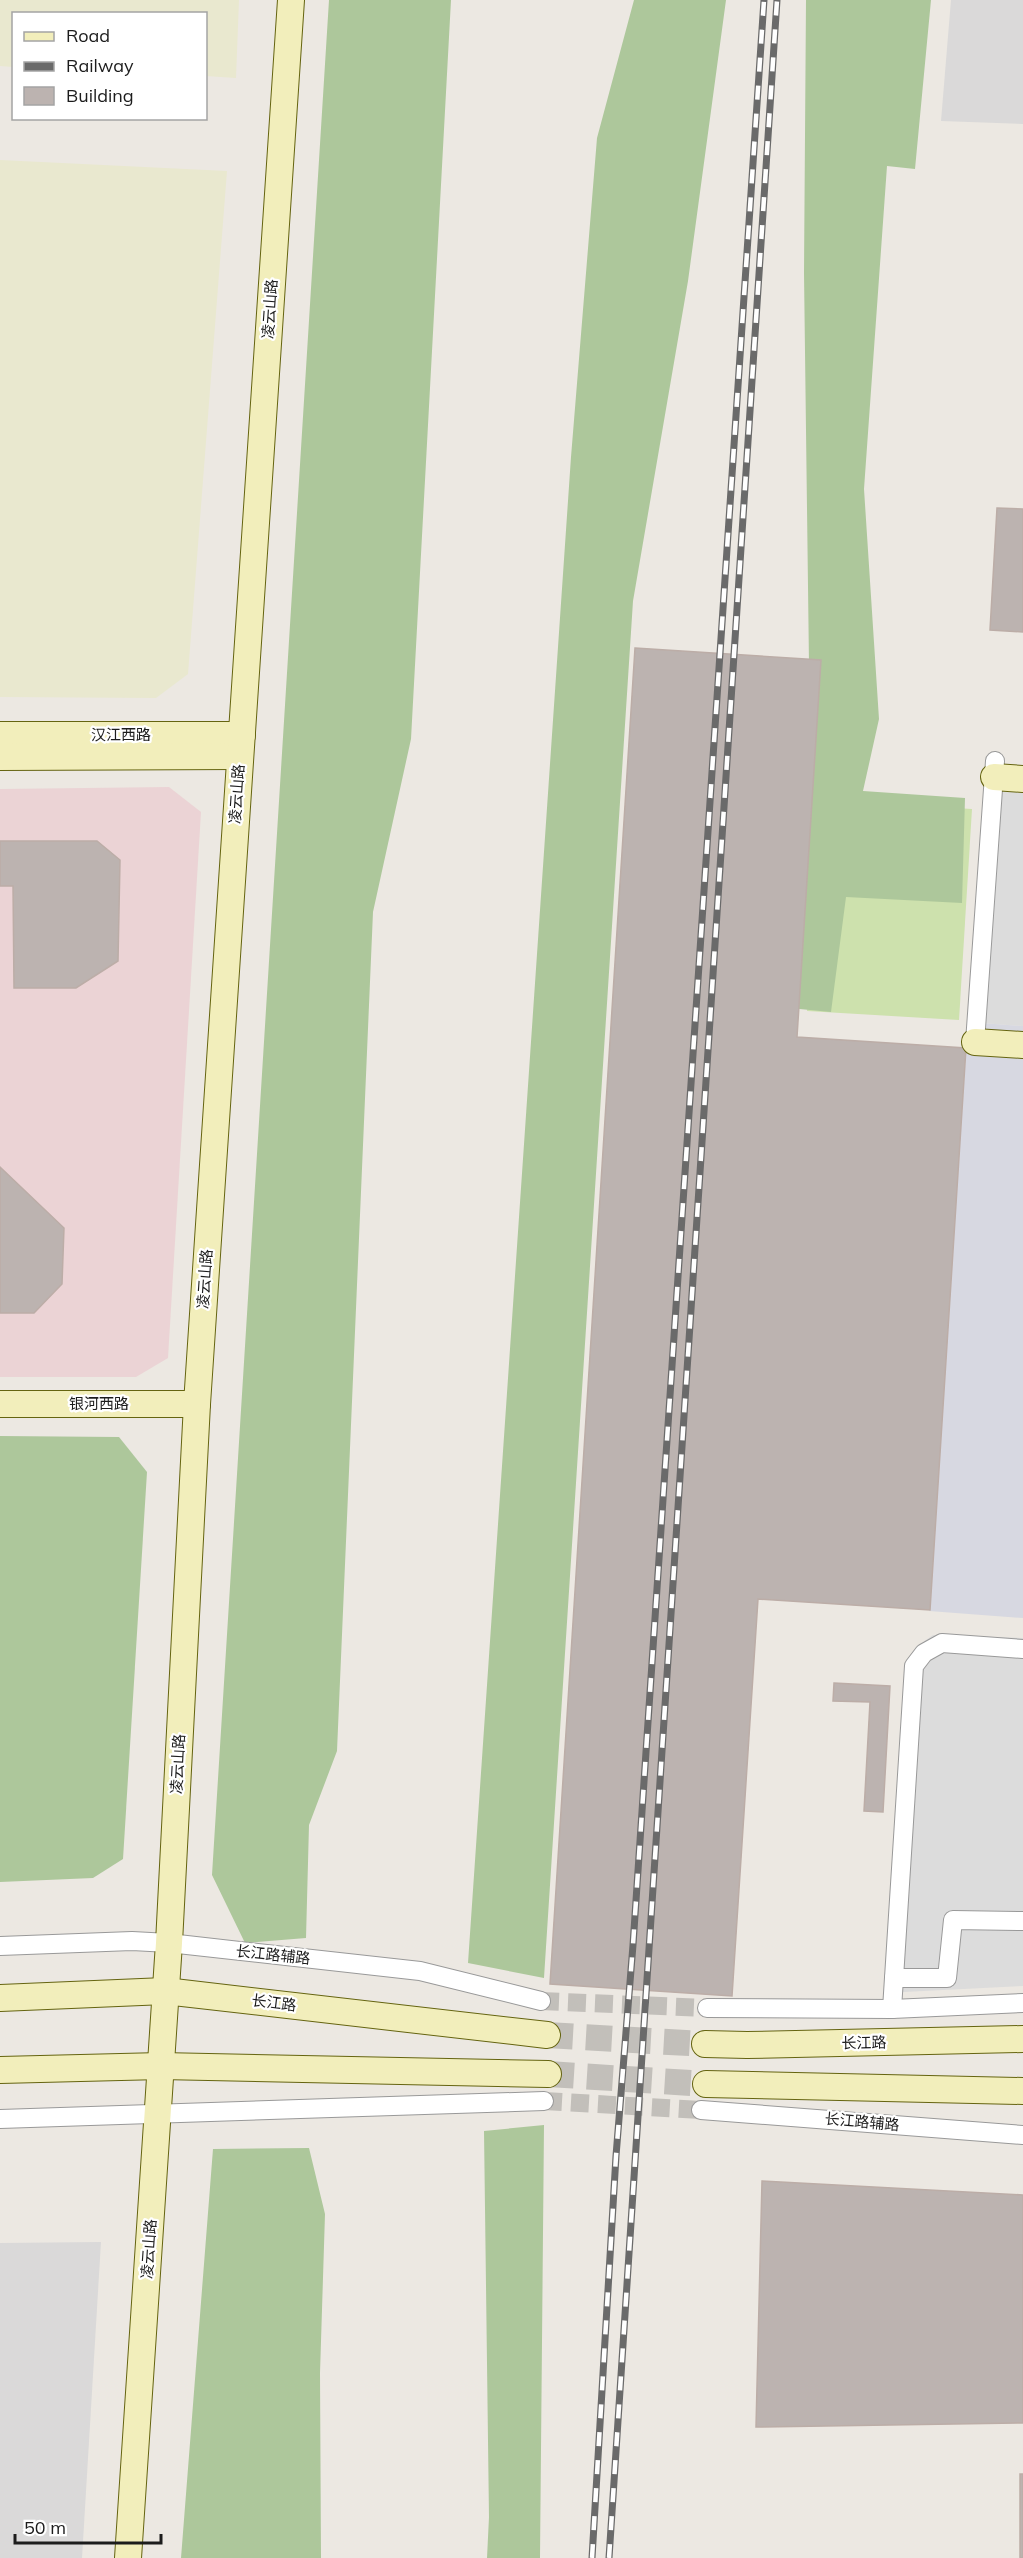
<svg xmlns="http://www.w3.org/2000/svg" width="1023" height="2558" font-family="Mulish,'Noto Sans SC',sans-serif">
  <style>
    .residential { fill: #dad9d9 }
    .commercial { fill: #ebd3d5 }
    .farmland { fill: #e9e8cf }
    .grass { fill: #cde1ad }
    .forest { fill: #adc79b }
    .parking { fill: #dcdcdc }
    .plaza { fill: #d7d8e1 }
    .building { fill: #bcb3b0; stroke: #bcada7; stroke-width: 1.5 }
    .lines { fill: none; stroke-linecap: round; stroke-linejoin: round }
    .street-tunnel { stroke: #c2bfba; stroke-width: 18; stroke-dasharray: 18 9; stroke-linecap: butt }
    .secondary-tunnel { stroke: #c2bfba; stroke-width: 26; stroke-dasharray: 26 13; stroke-linecap: butt }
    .street-casing { stroke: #999; stroke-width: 20 }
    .secondary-casing { stroke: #656410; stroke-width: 28 }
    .street { stroke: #fff; stroke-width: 18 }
    .secondary { stroke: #f2eebb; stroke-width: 26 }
    .rail-casing { stroke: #6a6a6a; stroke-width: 7 }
    .rail { stroke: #fff; stroke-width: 4.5; stroke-dasharray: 14; stroke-linecap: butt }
    .labels { text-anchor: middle; stroke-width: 4.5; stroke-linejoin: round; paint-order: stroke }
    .street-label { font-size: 15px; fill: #1c1c1c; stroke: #fff }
  </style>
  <rect width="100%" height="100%" fill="#ece8e2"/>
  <g class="residential">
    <path d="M 951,0 L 1023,0 L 1023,124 L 941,121 Z"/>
    <path d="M 101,2242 L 82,2558 L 0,2558 L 0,2243 Z"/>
  </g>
  <path class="commercial" d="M 169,787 L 201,812 L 168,1358 L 136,1377 L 0,1377 L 0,789 Z"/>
  <g class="farmland">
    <path d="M 0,0 L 239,0 L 236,78 L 206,76 L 206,14 L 14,14 L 13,67 L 0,66 Z"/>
    <path d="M 0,160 L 227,171 L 188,674 L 156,698 L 0,697 Z"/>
  </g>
  <path class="grass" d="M 820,800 L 972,809 L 959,1020 L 807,1011 Z"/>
  <g class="forest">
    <path d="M 329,0 L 451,0 L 411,739 L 373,912 L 337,1751 L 309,1825 L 306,1938 L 245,1943 L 212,1875 Z"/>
    <path d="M 634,0 L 726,0 L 688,281 L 633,601 L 544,1978 L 468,1963 L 571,457 L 597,138 Z"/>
    <path d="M 806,0 L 931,0 L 915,169 L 887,166 L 864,489 L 879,719 L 863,791 L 965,798 L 962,903 L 846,897 L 831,1012 L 789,1008 L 810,743 L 804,273 Z"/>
    <path d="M 0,1436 L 119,1437 L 147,1472 L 123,1859 L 93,1878 L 0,1882 Z"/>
    <path d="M 544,2125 L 540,2558 L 487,2558 L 489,2517 L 484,2131 Z"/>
    <path d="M 309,2148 L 325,2214 L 320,2373 L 321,2558 L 181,2558 L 213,2149 Z"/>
  </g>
  <g class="parking">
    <path d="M 985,790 L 1023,793 L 1023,1026 L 968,1022 Z"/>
    <path d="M 933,1635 L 1023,1638 L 1023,1986 L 884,1993 L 905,1663 L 916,1647 Z"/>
  </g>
  <path class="plaza" d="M 968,1022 L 1023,1026 L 1023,1618 L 929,1611 Z"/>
  <g class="building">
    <path d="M 997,508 L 1023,509 L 1023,632 L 990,630 Z"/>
    <path d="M 635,648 L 821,660 L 797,1037 L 966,1048 L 930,1610 L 758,1599 L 732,1996 L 550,1984 Z"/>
    <path d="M 0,841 L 97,841 L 120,860 L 118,961 L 76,988 L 14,988 L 13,886 L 0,886 Z"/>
    <path d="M 0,1167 L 64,1228 L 62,1284 L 34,1313 L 0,1313 Z"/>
    <path d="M 834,1683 L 890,1686 L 883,1812 L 864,1811 L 870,1702 L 833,1701 Z"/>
    <path d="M 762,2181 L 1023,2195 L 1023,2423 L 756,2427 Z"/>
    <rect x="1020" y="2474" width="3" height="84"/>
  </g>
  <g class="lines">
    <g class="street-tunnel">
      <path d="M 541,2001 L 707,2008"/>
      <path d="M 544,2101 L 701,2110"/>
    </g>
    <g class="secondary-tunnel">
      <path d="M 547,2035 L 705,2044"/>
      <path d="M 548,2074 L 706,2084"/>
    </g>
    <defs>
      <g id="street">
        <path d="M 975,1042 L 995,761"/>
        <path d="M 0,1946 L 132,1941 L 169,1943 L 420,1971 L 541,2001"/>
        <path d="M 894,1978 L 947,1978 L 953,1920 L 1023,1921"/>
        <path d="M 707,2008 L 892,2009 L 1023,2003"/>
        <path d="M 892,2009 L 914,1666 L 924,1653 L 942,1643 L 1023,1649"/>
        <path d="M 701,2110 L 1023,2135"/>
        <path d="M 0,2119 L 544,2101"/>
      </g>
      <g id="secondary">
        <path d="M 0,735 L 242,735"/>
        <path d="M 0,757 L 239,756"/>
        <path d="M 994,777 L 1023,779"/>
        <path d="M 975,1042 L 1023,1045"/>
        <path d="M 0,1404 L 197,1404"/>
        <path d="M 0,1998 L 165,1991 L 547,2035"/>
        <path d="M 705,2044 L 747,2045 L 1023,2039"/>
        <path d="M 0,2070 L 161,2066 L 548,2074"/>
        <path d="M 706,2084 L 1023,2091"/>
        <path d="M 128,2558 L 169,1943 L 197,1404 L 291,0"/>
      </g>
    </defs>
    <use href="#street" class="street-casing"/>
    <use href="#secondary" class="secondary-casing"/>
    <use href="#street" class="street"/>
    <use href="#secondary" class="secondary"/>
    <defs>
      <g id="rail">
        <path d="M 592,2558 L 616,2156 L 633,1945 L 764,0"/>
        <path d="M 609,2558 L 777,0"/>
      </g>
    </defs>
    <use href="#rail" class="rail-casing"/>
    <use href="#rail" class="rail"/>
  </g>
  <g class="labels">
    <g class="street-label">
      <text transform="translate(270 309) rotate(-86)" y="5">凌云山路</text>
      <text x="121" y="740">汉江西路</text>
      <text transform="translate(237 794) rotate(-86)" y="5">凌云山路</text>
      <text transform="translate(205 1279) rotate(-86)" y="5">凌云山路</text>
      <text x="99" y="1409">银河西路</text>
      <text transform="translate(178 1764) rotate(-87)" y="5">凌云山路</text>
      <text transform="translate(273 1955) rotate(6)" y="5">长江路辅路</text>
      <text transform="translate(274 2003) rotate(7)" y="5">长江路</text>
      <text transform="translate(864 2043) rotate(-1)" y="5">长江路</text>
      <text transform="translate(862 2122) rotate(5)" y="5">长江路辅路</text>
      <text transform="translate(149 2249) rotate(-86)" y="5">凌云山路</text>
    </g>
  </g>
  <rect x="12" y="12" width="195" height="108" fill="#ffffff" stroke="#a4a4a4" stroke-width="1.5"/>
  <rect x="24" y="32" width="30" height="9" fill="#f2eebb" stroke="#a4a4a4" stroke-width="1.5"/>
  <text x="66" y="42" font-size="18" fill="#1c1c1c">Road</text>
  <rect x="24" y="62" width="30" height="9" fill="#6a6a6a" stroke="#a4a4a4" stroke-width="1.5"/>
  <text x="66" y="72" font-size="18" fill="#1c1c1c">Railway</text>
  <rect x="24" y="87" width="30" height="18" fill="#bcb3b0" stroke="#a4a4a4" stroke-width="1.5"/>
  <text x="66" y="102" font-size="18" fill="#1c1c1c">Building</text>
  <path d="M15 2534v9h146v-9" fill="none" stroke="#1c1c1c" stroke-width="3"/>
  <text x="24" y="2534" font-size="18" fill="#1c1c1c" stroke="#ffffff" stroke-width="4.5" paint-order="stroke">50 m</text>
</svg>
